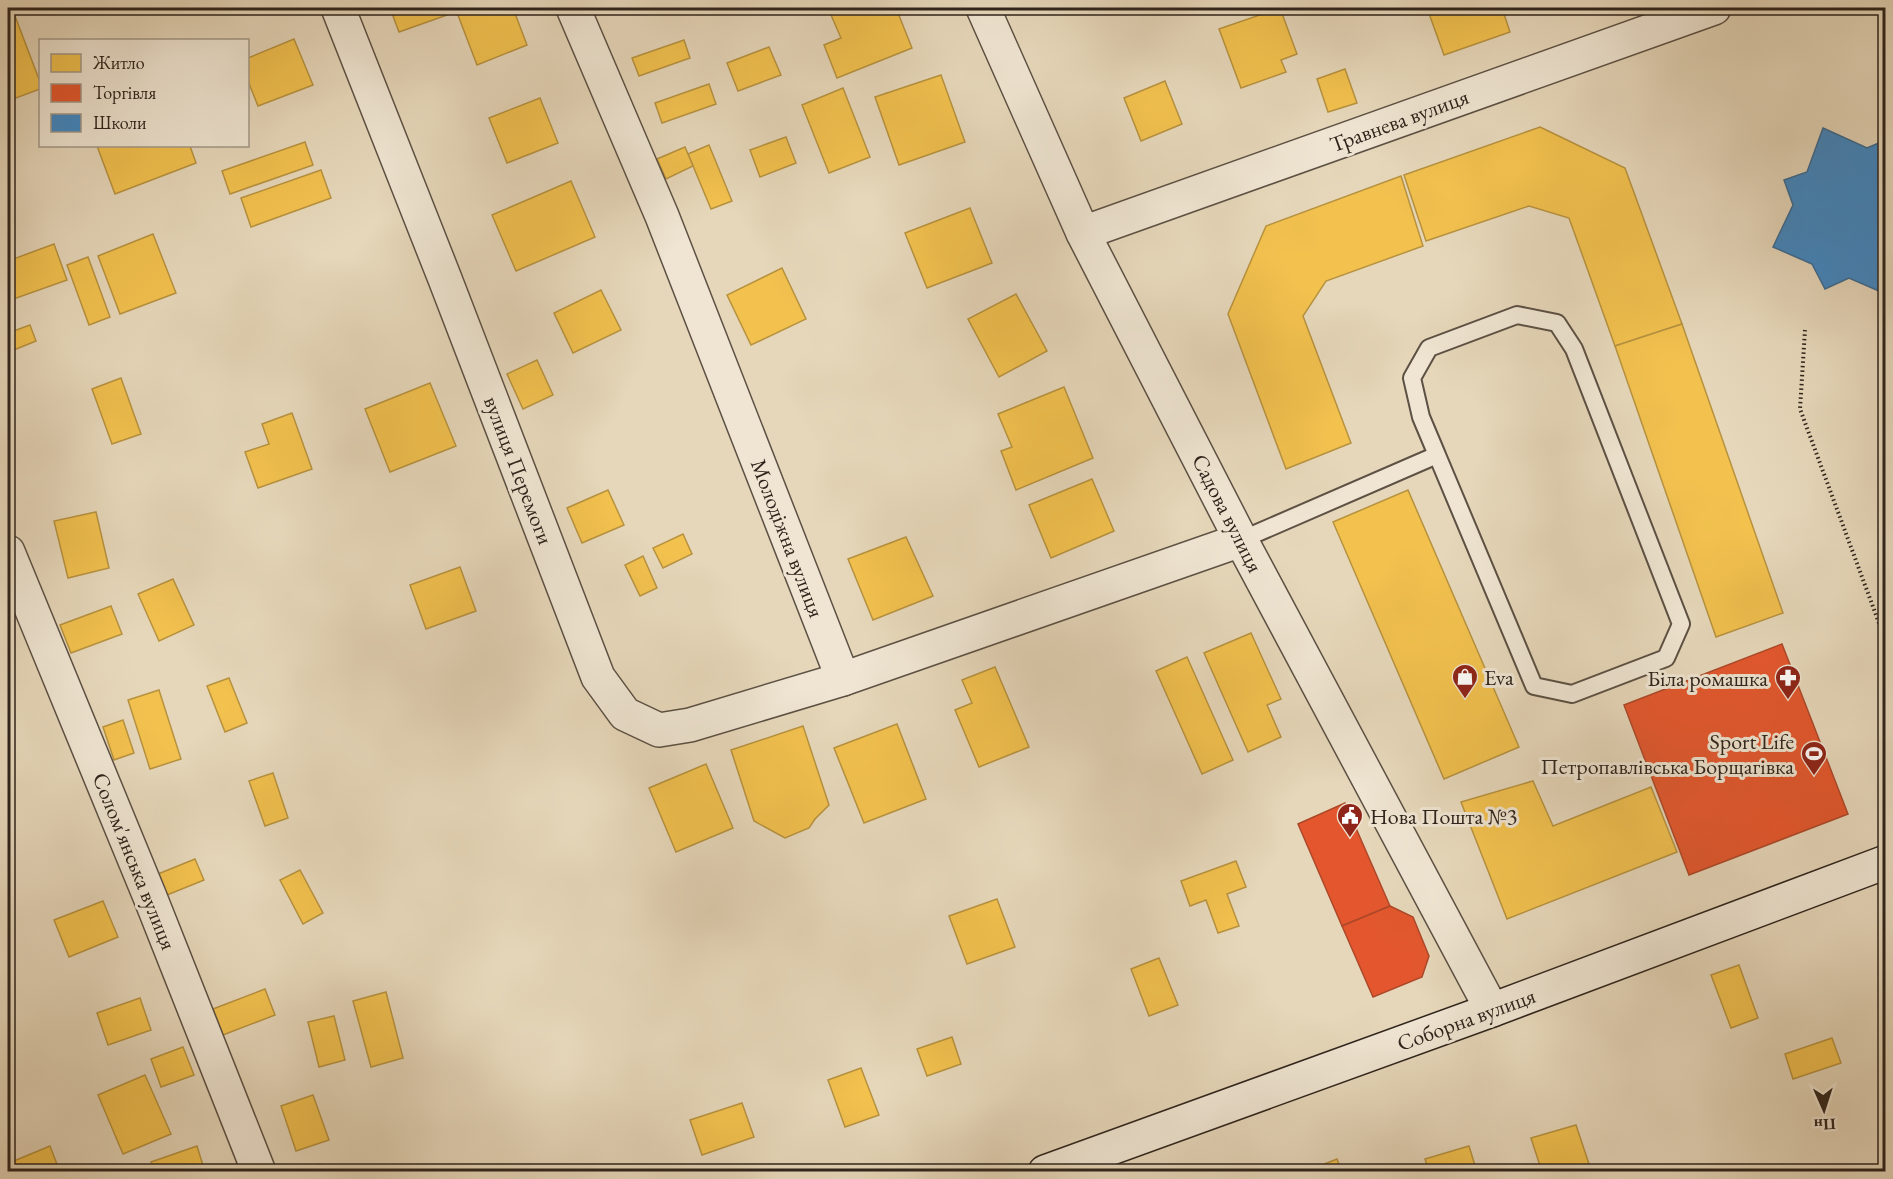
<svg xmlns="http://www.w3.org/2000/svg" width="1893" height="1179" font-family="'EB Garamond',serif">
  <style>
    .homes { fill: #f2c14e; stroke: #b7923f; stroke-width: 1.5 }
    .shops { fill: #e4572e; stroke: #ad4829; stroke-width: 1.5 }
    .schools { fill: #3f88c5; stroke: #3a6a92; stroke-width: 1.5 }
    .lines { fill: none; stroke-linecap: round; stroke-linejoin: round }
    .lane-casing { stroke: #5c5144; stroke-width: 20 }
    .street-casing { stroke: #5c5144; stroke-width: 36 }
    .secondary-casing { stroke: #2e241c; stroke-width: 36 }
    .path { stroke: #2e241c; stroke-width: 4; stroke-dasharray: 1.5 3; stroke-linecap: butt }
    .lane { stroke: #efe5d2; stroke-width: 16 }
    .street { stroke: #efe5d2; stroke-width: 33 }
    .secondary { stroke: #efe5d2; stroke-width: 33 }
    .labels { text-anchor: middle; stroke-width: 6; stroke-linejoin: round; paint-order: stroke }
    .street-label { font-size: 22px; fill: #2e241c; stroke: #efe5d2 }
    .poi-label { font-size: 22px; fill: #2e241c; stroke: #efe5d2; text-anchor: start }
  </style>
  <rect width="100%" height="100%" fill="#e6d7ba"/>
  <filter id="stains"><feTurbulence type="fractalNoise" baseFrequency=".00333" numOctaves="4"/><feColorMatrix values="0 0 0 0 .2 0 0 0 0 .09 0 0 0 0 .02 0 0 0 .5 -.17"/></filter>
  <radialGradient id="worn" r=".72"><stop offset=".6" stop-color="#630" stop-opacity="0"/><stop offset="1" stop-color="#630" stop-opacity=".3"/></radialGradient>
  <g class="homes">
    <path d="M 8,8 L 12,8 L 40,82 L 40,89 L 8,101 Z"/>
    <path d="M 390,8 L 445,8 L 447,15 L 399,32 Z"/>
    <path d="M 463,8 L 513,8 L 527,45 L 477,65 L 456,10 Z"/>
    <path d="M 828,8 L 896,8 L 912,48 L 837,78 L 824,45 L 841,38 Z"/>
    <path d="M 1280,8 L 1297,54 L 1281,60 L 1286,72 L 1241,88 L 1219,29 Z"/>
    <path d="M 1427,8 L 1502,8 L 1510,32 L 1444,55 Z"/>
    <path d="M 294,39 L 313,85 L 258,106 L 248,81 L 248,58 Z"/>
    <path d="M 684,40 L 690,58 L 639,76 L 632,58 Z"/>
    <path d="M 769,47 L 781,75 L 738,91 L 727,63 Z"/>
    <path d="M 1345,69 L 1357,103 L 1328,112 L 1317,79 Z"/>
    <path d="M 941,75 L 965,142 L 899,165 L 875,97 Z"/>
    <path d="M 1165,81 L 1182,124 L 1141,141 L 1124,98 Z"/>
    <path d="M 709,84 L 716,104 L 662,123 L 655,103 Z"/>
    <path d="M 843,88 L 870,157 L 829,173 L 802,105 Z"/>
    <path d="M 540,98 L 558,143 L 507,163 L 489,118 Z"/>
    <path d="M 1540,127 L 1625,168 L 1682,324 L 1615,346 L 1569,218 L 1529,206 L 1426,241 L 1404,175 Z"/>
    <path d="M 786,137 L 796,163 L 760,177 L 750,150 Z"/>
    <path d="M 305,142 L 313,165 L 230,194 L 222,171 Z"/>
    <path d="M 709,145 L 732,201 L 711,209 L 688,154 Z"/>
    <path d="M 97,146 L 190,146 L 196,163 L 115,194 Z"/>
    <path d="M 685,147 L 693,166 L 666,179 L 657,159 Z"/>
    <path d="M 321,170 L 331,198 L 251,227 L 241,198 Z"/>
    <path d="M 1401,176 L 1423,246 L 1326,281 L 1303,316 L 1351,443 L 1286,469 L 1228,314 L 1266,226 Z"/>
    <path d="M 571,181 L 595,237 L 516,271 L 492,215 Z"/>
    <path d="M 970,208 L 992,263 L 927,288 L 905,233 Z"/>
    <path d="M 153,234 L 176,293 L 120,314 L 98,256 Z"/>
    <path d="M 54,244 L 67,280 L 8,301 L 8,261 Z"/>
    <path d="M 88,257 L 110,317 L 89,325 L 67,265 Z"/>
    <path d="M 782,268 L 806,319 L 751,345 L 727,295 Z"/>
    <path d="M 601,290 L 621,330 L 573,353 L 554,313 Z"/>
    <path d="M 1016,294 L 1047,351 L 999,377 L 968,319 Z"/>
    <path d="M 1682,324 L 1783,613 L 1716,637 L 1615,346 Z"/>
    <path d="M 30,325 L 36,341 L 9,352 L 13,363 L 8,365 L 8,333 Z"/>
    <path d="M 537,360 L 553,395 L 523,409 L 507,374 Z"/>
    <path d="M 121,378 L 141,434 L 112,444 L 92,389 Z"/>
    <path d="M 430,383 L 456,446 L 390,472 L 365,409 Z"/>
    <path d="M 1064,387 L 1093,458 L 1016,490 L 1001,451 L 1012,447 L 998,414 Z"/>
    <path d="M 292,413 L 312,469 L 258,488 L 245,452 L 269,444 L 262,424 Z"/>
    <path d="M 1092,479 L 1114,531 L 1051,558 L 1029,505 Z"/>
    <path d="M 608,490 L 624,525 L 582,543 L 567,508 Z"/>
    <path d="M 1408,490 L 1519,747 L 1444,779 L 1333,522 Z"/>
    <path d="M 96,512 L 109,568 L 68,578 L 54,521 Z"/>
    <path d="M 683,534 L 692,554 L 663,568 L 653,548 Z"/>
    <path d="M 906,537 L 933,596 L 873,620 L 848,559 Z"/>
    <path d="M 643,556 L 657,588 L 640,596 L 625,565 Z"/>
    <path d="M 460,567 L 476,611 L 426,629 L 410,585 Z"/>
    <path d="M 173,579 L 194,625 L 159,641 L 138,594 Z"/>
    <path d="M 111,606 L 122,634 L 71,653 L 60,625 Z"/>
    <path d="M 1251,633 L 1281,699 L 1267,705 L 1281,737 L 1248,752 L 1204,653 Z"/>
    <path d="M 1187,657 L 1233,760 L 1202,774 L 1156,671 Z"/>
    <path d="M 995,667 L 1029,747 L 979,767 L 955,710 L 972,703 L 962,680 Z"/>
    <path d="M 229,678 L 247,723 L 225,732 L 207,686 Z"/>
    <path d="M 159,690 L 181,759 L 150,769 L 128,700 Z"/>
    <path d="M 123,720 L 134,753 L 114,760 L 103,727 Z"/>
    <path d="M 897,724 L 926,799 L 864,823 L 834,748 Z"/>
    <path d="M 803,726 L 829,805 L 815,819 L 809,828 L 785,838 L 754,821 L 731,750 Z"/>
    <path d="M 706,764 L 733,828 L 676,852 L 649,788 Z"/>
    <path d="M 273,773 L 288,818 L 265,826 L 249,781 Z"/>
    <path d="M 1533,781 L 1553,826 L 1651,787 L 1677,852 L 1507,919 L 1461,802 Z"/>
    <path d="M 195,859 L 204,880 L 167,895 L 158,874 Z"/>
    <path d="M 1236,861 L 1246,887 L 1227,894 L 1239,926 L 1218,933 L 1206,900 L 1190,906 L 1181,881 Z"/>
    <path d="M 300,870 L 323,913 L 303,924 L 280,880 Z"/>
    <path d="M 997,899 L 1015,947 L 967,964 L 949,916 Z"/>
    <path d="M 103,901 L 118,937 L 69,957 L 54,920 Z"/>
    <path d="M 1159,958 L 1178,1005 L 1149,1016 L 1131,969 Z"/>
    <path d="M 1739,965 L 1758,1018 L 1731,1028 L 1711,975 Z"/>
    <path d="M 265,989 L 275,1015 L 223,1035 L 213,1009 Z"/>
    <path d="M 386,992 L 403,1058 L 371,1067 L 353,1001 Z"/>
    <path d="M 140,998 L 151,1030 L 108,1045 L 97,1013 Z"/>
    <path d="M 334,1016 L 345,1060 L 319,1067 L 308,1022 Z"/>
    <path d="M 952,1037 L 961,1064 L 927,1076 L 917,1049 Z"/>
    <path d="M 1832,1038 L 1841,1063 L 1793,1079 L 1785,1054 Z"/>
    <path d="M 183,1047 L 194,1075 L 161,1087 L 151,1059 Z"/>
    <path d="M 861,1068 L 879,1115 L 845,1127 L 828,1080 Z"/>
    <path d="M 145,1075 L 171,1134 L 123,1154 L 98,1095 Z"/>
    <path d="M 313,1095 L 329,1140 L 296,1151 L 281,1106 Z"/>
    <path d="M 742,1103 L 754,1137 L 702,1155 L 690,1120 Z"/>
    <path d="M 1576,1125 L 1589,1164 L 1563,1172 L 1542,1172 L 1531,1138 Z"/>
    <path d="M 50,1146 L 60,1172 L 13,1172 L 9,1163 Z"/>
    <path d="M 197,1146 L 205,1172 L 155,1172 L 151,1162 Z"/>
    <path d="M 1469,1146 L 1477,1172 L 1429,1172 L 1425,1159 Z"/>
    <path d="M 1337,1159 L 1342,1172 L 1304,1172 Z"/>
    <path d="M 320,1164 L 322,1172 L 297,1172 Z"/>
  </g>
  <g class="shops">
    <path d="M 1782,644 L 1848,814 L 1689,875 L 1624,705 Z"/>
    <path d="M 1345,803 L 1390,906 L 1342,926 L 1298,824 Z"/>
    <path d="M 1390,906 L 1413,917 L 1429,956 L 1422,977 L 1373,997 L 1342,926 Z"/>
  </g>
  <path class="schools" d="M 1823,128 L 1867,148 L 1886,140 L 1886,294 L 1849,278 L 1825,289 L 1812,264 L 1773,247 L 1793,205 L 1784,180 L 1807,172 Z"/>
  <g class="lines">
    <defs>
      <path id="lane" d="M 1241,540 L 1437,455 L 1534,686 L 1572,694 L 1666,658 L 1681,624 L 1574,349 L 1557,323 L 1517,315 L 1429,348 L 1412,378 L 1421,417 L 1437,455"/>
      <g id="street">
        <path d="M 338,8 L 445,279 L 598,677 L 625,714 L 659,730 L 690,725 L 843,679 L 1241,540"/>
        <path d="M 573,8 L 662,216 L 843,679"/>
        <path d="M 983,8 L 1083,233 L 1241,540 L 1492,1010"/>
        <path d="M 1083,233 L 1714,8"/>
        <path d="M 8,552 L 150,897 L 259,1172"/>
      </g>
      <path id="secondary" d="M 1045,1172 L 1492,1010 L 1886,862"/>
    </defs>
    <use href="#lane" class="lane-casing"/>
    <use href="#street" class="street-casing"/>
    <use href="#secondary" class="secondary-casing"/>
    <path class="path" d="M 1805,330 L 1800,409 L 1886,642"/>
    <use href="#lane" class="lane"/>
    <use href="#street" class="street"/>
    <use href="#secondary" class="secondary"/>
  </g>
  <defs>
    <symbol id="shop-pin" viewBox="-11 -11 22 30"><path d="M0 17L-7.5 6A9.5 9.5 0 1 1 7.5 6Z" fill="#8f2418" stroke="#efe5d2"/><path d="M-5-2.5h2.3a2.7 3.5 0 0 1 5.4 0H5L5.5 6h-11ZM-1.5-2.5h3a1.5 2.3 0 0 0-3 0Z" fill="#fff"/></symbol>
    <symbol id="pharmacy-pin" viewBox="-11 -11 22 30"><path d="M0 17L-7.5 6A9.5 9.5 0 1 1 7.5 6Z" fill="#8f2418" stroke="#efe5d2"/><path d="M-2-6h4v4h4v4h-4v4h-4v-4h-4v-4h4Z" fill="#fff"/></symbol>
    <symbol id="stadium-pin" viewBox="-11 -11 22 30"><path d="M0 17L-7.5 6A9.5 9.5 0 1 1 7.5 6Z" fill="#8f2418" stroke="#efe5d2"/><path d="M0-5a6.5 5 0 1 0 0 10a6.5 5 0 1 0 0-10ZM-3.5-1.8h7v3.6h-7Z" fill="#fff"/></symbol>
    <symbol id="civic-pin" viewBox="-11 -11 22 30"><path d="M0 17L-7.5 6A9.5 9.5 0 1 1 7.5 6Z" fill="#8f2418" stroke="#efe5d2"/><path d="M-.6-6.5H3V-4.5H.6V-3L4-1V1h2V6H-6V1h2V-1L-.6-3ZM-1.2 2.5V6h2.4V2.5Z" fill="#fff"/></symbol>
  </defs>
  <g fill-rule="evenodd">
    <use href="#shop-pin" x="1450" y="662" width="30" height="40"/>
    <use href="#pharmacy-pin" x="1773" y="663" width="30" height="40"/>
    <use href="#stadium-pin" x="1799" y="739" width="30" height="40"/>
    <use href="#civic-pin" x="1335" y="801" width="30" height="40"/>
  </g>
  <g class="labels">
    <g class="street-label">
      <text transform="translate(1399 120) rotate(-20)" y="8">Травнева вулиця</text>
      <text transform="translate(519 470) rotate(69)" y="8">вулиця Перемоги</text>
      <text transform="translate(1228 513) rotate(63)" y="8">Садова вулиця</text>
      <text transform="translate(788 538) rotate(69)" y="8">Молодіжна вулиця</text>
      <text transform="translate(135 861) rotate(68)" y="8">Солом'янська вулиця</text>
      <text transform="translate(1466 1019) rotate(-20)" y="8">Соборна вулиця</text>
    </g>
    <g class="poi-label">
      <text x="1484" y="685">Eva</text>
      <text x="1768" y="686" text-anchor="end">Біла ромашка</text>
      <text x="1794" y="749" text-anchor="end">Sport Life<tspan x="1794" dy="25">Петропавлівська Борщагівка</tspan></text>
      <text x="1370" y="824">Нова Пошта №3</text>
    </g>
  </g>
  <rect width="1893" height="1179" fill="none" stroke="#e6d7ba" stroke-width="30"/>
  <rect x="9" y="9" width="1875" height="1161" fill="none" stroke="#2e241c" stroke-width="3"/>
  <rect x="15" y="15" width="1863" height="1149" fill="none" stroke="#2e241c" stroke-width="1.5"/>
  <rect x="39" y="39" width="210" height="108" fill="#efe5d2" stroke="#a29889" stroke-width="1.5"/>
  <rect x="51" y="54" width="30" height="18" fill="#f2c14e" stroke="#a29889" stroke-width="1.5"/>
  <text x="93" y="69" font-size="18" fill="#2e241c">Житло</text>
  <rect x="51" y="84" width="30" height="18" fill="#e4572e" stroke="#a29889" stroke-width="1.5"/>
  <text x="93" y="99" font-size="18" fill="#2e241c">Торгівля</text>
  <rect x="51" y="114" width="30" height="18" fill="#3f88c5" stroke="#a29889" stroke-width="1.5"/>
  <text x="93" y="129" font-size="18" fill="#2e241c">Школи</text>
  <g transform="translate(1824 1110) rotate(177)" stroke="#efe5d2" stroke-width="4.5" paint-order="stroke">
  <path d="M0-4.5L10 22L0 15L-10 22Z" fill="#2e241c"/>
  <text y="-9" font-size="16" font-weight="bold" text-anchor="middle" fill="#2e241c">Пн</text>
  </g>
  <rect width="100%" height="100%" filter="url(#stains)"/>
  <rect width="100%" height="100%" fill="url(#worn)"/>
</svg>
